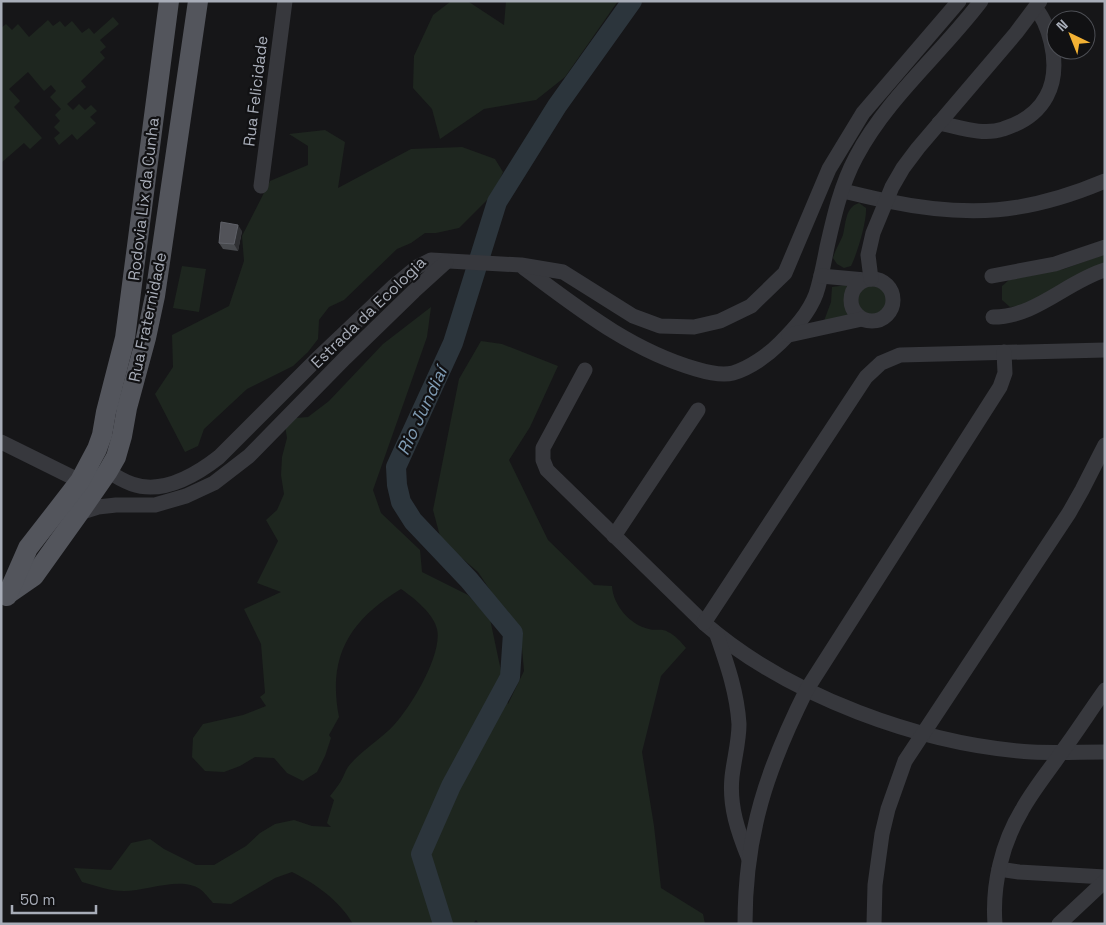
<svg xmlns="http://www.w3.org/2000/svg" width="1106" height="925" font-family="'Space Grotesk',sans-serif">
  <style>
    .green { fill: #1e261f }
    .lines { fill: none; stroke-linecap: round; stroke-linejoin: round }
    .river { stroke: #2c353c; stroke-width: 20 }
    .minor { stroke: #37383d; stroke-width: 15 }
    .major { stroke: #53555c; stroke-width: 20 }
    .wall { fill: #47494d }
    .shaded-wall { fill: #2f3033 }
    .building { fill: #525359; stroke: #5f6168 }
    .labels { text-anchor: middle; stroke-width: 4.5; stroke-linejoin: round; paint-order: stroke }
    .street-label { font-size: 16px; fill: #a8adb8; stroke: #111113 }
    .water-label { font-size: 18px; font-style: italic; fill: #7f9bb3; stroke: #111113 }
  </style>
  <rect width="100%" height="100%" fill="#161618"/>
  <g class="green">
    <path d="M 506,1 L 618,1 L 565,77 L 536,100 L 484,109 L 440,139 L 432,109 L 413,88 L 414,56 L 433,15 L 450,2 L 469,2 L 504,25 Z"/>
    <path d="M 113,17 L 119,24 L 100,40 L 106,47 L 100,52 L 105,58 L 81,81 L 86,87 L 67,104 L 73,110 L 79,104 L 85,110 L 91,105 L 97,111 L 90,117 L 96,123 L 77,140 L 72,134 L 59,145 L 54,138 L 60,133 L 54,127 L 60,121 L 55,115 L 61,109 L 50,97 L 56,91 L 51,85 L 44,91 L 28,72 L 9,89 L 20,101 L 14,107 L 42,138 L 30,149 L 24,143 L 1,163 L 1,28 L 6,24 L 12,30 L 18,24 L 29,37 L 48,20 L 53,26 L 60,21 L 65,27 L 72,21 L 82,33 L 89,28 L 94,34 Z"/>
    <path d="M 325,130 L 345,142 L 338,188 L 411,149 L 462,147 L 495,159 L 503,172 L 493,194 L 459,228 L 436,233 L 425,233 L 411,243 L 397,249 L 344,300 L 329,307 L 319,320 L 318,339 L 308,352 L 293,366 L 247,389 L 204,429 L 198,446 L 185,452 L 155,394 L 173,367 L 172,335 L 229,306 L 244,261 L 242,236 L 270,181 L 308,165 L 308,146 L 289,134 Z"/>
    <path d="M 859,203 L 866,208 C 867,221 857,254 851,266 L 844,268 L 837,264 L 833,258 C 835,250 840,243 843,235 C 846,224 845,207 859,203 Z"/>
    <path d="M 1105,254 L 1105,265 L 1022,306 L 1010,307 L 1002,300 L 1002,286 L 1009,280 L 1064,269 Z"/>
    <path d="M 182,266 L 206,269 L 199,312 L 173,308 Z"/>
    <circle cx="873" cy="300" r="15"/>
    <path d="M 846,285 L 847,286 L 845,303 L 849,315 L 824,321 L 831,302 L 832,287 Z"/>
    <path d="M 431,307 L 427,337 L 373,490 L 381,513 L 420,550 L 422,572 L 468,595 L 490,619 L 508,704 L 524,671 L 521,636 L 478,572 L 441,540 L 433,510 L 459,379 L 481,341 L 502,344 L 558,366 L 530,427 L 509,460 L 548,540 L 594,585 L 612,586 C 613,605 630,625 649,629 C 655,631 663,628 668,632 C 675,635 681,642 686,648 L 661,676 L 642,752 L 654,826 L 661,888 L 703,914 L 705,924 L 479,924 L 476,920 L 473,924 L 353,924 C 339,900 316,884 292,872 L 275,878 L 231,904 L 213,903 C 209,898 204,892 200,889 C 181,876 146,891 124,891 C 110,891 96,886 82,882 L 74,868 L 111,870 L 131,843 L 150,839 L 164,849 L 196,865 L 214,865 L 246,846 L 260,833 L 275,824 L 294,820 L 312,826 L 331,827 L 327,823 L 334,800 L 330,796 C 334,791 338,786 341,781 C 344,776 345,771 348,767 C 358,753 381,739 394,725 C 411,707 443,654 437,629 C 434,614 413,597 401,589 C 350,620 327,656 339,717 L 329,735 L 331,738 L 325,756 L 317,772 L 303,781 L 287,773 L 274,758 L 255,757 L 240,766 L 224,772 L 205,771 L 192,757 L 193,738 L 203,724 L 243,715 L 266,706 L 260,697 L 265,693 L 261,644 L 244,609 L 281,592 L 257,583 L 278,541 L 266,520 L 277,510 L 284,494 L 281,475 L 282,457 L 287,438 L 284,419 L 308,417 L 329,401 L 383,344 Z"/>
  </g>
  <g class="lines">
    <path class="river" d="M 443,924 L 421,854 L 451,786 L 510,677 L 513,633 L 469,580 L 413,521 L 401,502 L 397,485 L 396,467 L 453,343 L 497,202 L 557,106 L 632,1"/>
    <g class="minor">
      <path d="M 939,123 C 959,127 983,136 1003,129 C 1045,116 1061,84 1051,42 C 1048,30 1044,17 1035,8"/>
      <path d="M 261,186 L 285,1"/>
      <path d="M 842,191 C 857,194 871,198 887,201 C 969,218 1027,214 1105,181"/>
      <path d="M 524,268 C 578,308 630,350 696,369 C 706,372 722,376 733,373 C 750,368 768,355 780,343 C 794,329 809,313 816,294 C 821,279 824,262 827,247 C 834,216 841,185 856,157 C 887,98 941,54 981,1"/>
      <path d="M 821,276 L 865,280"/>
      <path d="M 992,276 L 1055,264 L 1105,247"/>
      <circle cx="872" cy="300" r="21"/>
      <path d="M 871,279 L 868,255 L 873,233 L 892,187 L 903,168 L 918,148 L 1016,33 L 1040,1"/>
      <path d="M 993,317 C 1036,317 1066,282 1105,270"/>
      <path d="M 789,335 L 862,319"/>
      <path d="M 585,370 L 543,448 L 543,460 L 547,470 L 704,623 C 788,696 922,745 1032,752 C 1056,753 1081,752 1105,752"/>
      <path d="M 1,442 L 80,481"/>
      <path d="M 108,471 C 115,476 124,481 132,484 C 163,495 196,475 219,457 L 315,361 L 394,286 L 417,267 L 431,260 L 521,265 L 563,272 L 633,316 L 660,326 L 694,327 L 720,321 L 751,306 L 785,273 L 829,169 L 863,113 L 959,1"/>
      <path d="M 79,513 L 98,507 L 116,505 L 155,505 L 186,496 L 214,483 L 249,456 L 345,358 L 414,291 L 446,262"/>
      <path d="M 614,536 L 698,410"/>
      <path d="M 704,623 L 866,377 L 881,363 L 900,355 L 1105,350"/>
      <path d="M 717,635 C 727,664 737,692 739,724 C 739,742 734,759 732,777 C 729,806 738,832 749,859"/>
      <path d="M 999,869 L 1019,872 L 1105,877"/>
      <path d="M 745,924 C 745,833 767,769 807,689 L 1000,387 L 1005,373 L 1004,352"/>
      <path d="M 874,924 L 875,885 L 882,834 L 888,809 L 905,761 L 1069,513 L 1082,490 L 1105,445"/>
      <path d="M 995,924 C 992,885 1002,843 1022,810 C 1033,790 1048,772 1061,753 C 1076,733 1090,711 1105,690"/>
      <path d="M 1059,924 L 1105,881"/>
    </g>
    <g class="major">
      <path d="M 8,594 L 34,576 L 79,513 L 108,471 L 116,457 L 122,436 L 127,408 L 146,338 L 155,296 L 198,1"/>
      <path d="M 7,596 L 28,548 L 80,481 L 97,449 L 102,435 L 106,412 L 125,338 L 169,1"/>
    </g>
  </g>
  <path class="wall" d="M 242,231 L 238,251 L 223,249 L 219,243 Z"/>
  <path class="shaded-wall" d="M 238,225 L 242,231 L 238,251 L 234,244 Z"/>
  <path class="building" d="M 221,222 L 238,225 L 234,244 L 219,243 Z"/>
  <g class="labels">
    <g class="street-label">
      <text transform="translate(255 91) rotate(-83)" y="6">Rua Felicidade</text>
      <text transform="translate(143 199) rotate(-83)" y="6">Rodovia Lix da Cunha</text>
      <text transform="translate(368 312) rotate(-44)" y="6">Estrada da Ecologia</text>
      <text transform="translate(147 317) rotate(-78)" y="6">Rua Fraternidade</text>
    </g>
    <g class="water-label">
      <text transform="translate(422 411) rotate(-65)" y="6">Rio Jundiaí</text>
    </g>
  </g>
  <rect width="1106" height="925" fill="none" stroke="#a8adb8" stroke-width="5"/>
  <g transform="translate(1071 35) rotate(317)"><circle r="24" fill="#111113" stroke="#4d4f55"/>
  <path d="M0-4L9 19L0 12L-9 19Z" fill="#f2b134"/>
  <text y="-8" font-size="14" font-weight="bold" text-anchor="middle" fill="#a8adb8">N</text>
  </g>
  <path d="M12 905v8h84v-8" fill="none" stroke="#a8adb8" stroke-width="2.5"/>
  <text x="20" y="905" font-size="15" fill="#a8adb8" stroke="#111113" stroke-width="4" paint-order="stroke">50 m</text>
</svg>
